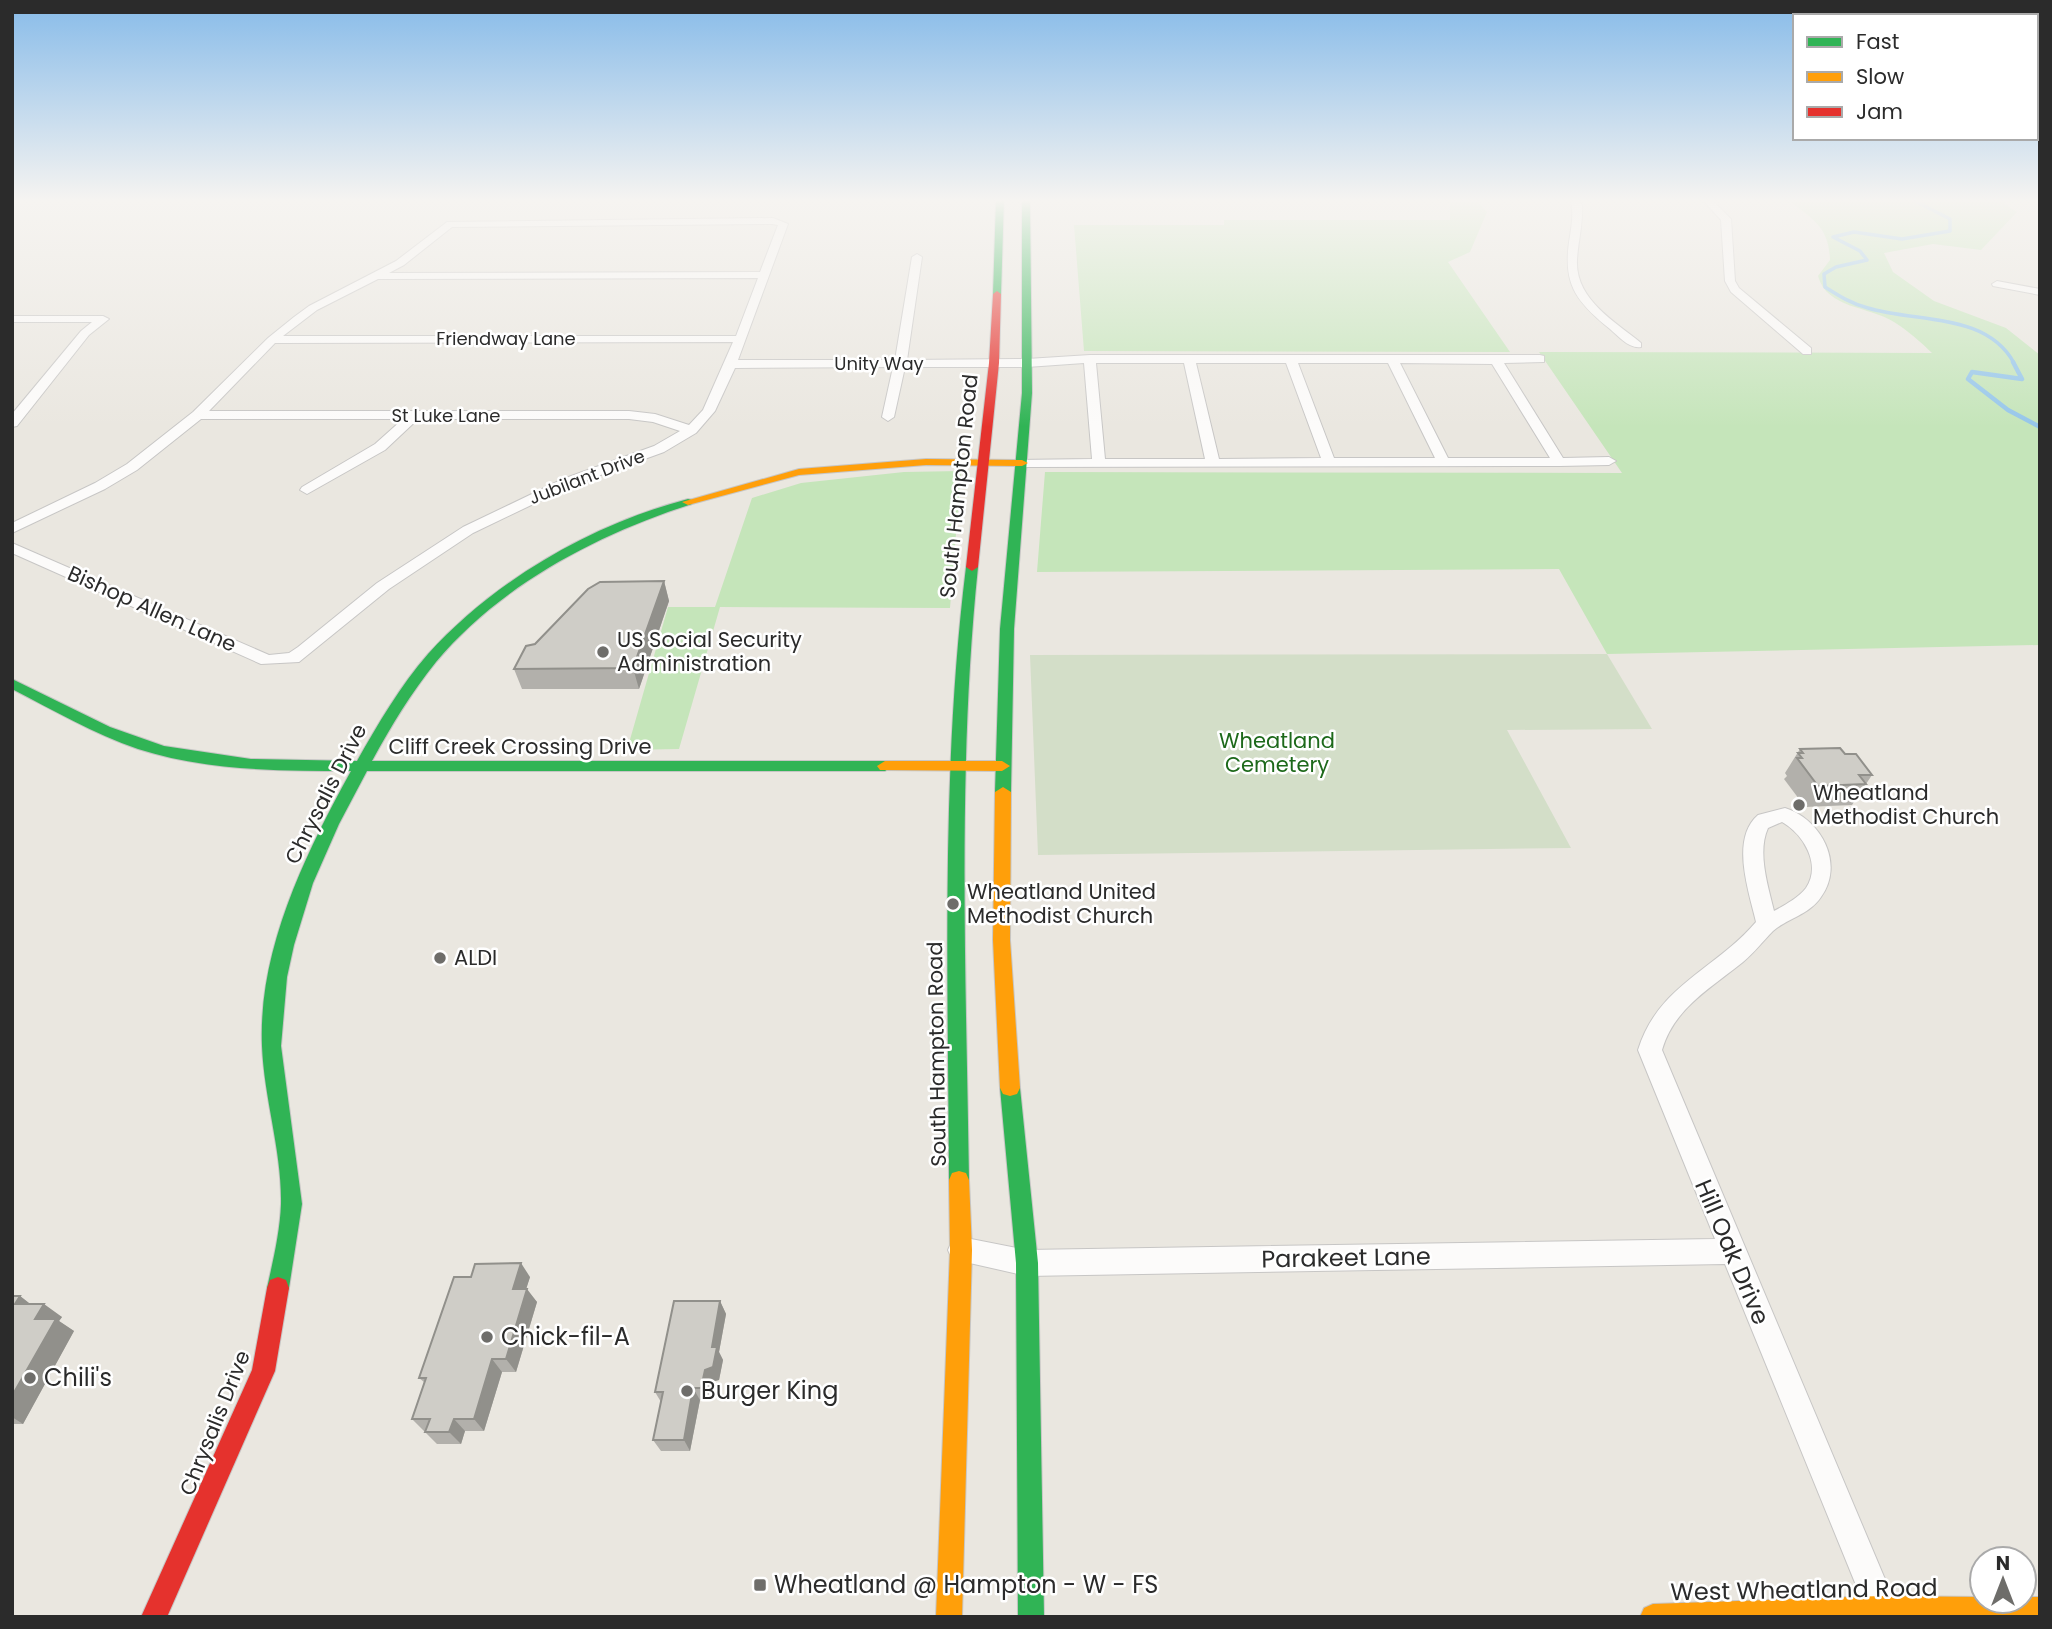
<svg xmlns="http://www.w3.org/2000/svg" width="2052" height="1629" font-family="Poppins,sans-serif">
  <style>
    .green { fill: #c5e5ba }
    .cemetery { fill: #d3dec8 }
    .lines { fill: none; stroke-linecap: round; stroke-linejoin: round }
    .stream-far1 { stroke: #95c6ea; stroke-width: 3.5 }
    .stream { stroke: #95c6ea; stroke-width: 4.5 }
    .street-casing { stroke: #c7c6c5; stroke-width: 2 }
    .fast-casing { stroke: #c7c6c5; stroke-width: 2 }
    .slow-casing { stroke: #c7c6c5; stroke-width: 2 }
    .jam-casing { stroke: #c7c6c5; stroke-width: 2 }
    .street { fill: #fcfbfa; fill-rule: evenodd }
    .fast { fill: #30b455; fill-rule: evenodd }
    .slow { fill: #ff9f0a; fill-rule: evenodd }
    .jam { fill: #e5322d; fill-rule: evenodd }
    .wall { fill: #b2b0ab }
    .shaded-wall { fill: #91908b }
    .building { fill: #cfcdc7; stroke: #91908b; stroke-width: 2 }
    .poi-dot { fill: #6e6d6a; stroke: #fff; stroke-width: 2.5 }
    .labels { text-anchor: middle; stroke-width: 5; stroke-linejoin: round; paint-order: stroke }
    .far-street-label { font-size: 18px; fill: #2b2b2b; stroke: #fff }
    .street-label { font-size: 21px; fill: #2b2b2b; stroke: #fff }
    .poi-label { font-size: 21px; fill: #2b2b2b; stroke: #fff; text-anchor: start }
    .park-label { font-size: 21px; fill: #1d691a; stroke: #fff }
    .near-street-label { font-size: 24px; fill: #2b2b2b; stroke: #fff }
    .near-poi-label { font-size: 24px; fill: #2b2b2b; stroke: #fff; text-anchor: start }
  </style>
  <rect width="100%" height="100%" fill="#eae7e0"/>
  <g class="green">
    <path d="M 1787,199 L 1997,199 L 2017,212 L 1981,250 L 1933,244 L 1884,253 L 1893,272 L 1934,301 L 2006,328 L 2040,355 L 2040,645 L 1607,654 L 1559,569 L 1037,572 L 1045,472 L 1622,473 L 1539,352 L 1932,353 C 1922,343 1907,330 1894,322 C 1869,306 1827,309 1818,276 L 1830,260 C 1829,226 1812,219 1787,199 Z"/>
    <path d="M 1450,201 L 1477,201 L 1487,212 L 1470,252 L 1448,262 L 1510,352 L 1084,351 L 1074,225 L 1224,225 L 1224,220 L 1450,220 Z"/>
    <path d="M 961,471 L 950,608 L 720,607 L 679,749 L 627,750 L 668,607 L 715,607 L 752,498 L 801,483 L 904,472 Z"/>
  </g>
  <path class="cemetery" d="M 1607,654 L 1652,729 L 1507,730 L 1571,848 L 1038,855 L 1030,655 Z"/>
  <g class="lines">
    <path class="stream-far1" d="M 1919,199 L 1915,201 L 1950,219 L 1950,231 L 1902,239 L 1854,232 L 1833,237 L 1860,251 L 1867,260 L 1836,267 L 1824,274 L 1825,287 C 1839,296 1852,304 1868,308 C 1917,323 1986,312 2014,363"/>
    <path class="stream" d="M 2013,362 L 2022,379 L 1972,372 L 1968,379 L 2008,410 L 2040,427"/>
    <defs>
      <g id="street">
        <path d="M 1570,199 L 1578,199 L 1582,206 C 1583,224 1578,242 1577,260 C 1575,299 1614,321 1641,343 L 1641,347 C 1629,349 1618,336 1610,329 C 1574,300 1562,282 1570,236 C 1572,223 1574,211 1570,199 Z"/>
        <path d="M 1702,199 L 1711,199 L 1731,219 L 1735,281 L 1739,288 L 1811,348 L 1811,354 L 1803,354 L 1731,292 L 1725,281 L 1721,220 Z"/>
        <path d="M 773,218 L 788,224 L 738,360 L 895,360 L 912,257 L 917,254 L 922,257 L 907,360 L 1027,359 L 1090,355 L 1540,355 L 1544,356 L 1544,362 L 1504,363 L 1563,458 L 1609,457 L 1616,461 L 1609,465 L 1559,466 L 1022,467 L 1017,466 L 1017,460 L 1092,459 L 1084,363 L 1027,367 L 905,367 L 894,417 L 888,421 L 882,417 L 893,367 L 735,368 L 715,411 L 696,433 L 664,452 L 573,485 L 473,533 L 389,589 L 299,662 L 261,664 L 12,553 L 12,543 L 269,655 L 289,653 L 298,647 L 377,583 L 463,527 L 563,479 L 654,446 L 680,431 L 653,422 L 629,419 L 418,419 L 385,450 L 307,494 L 300,490 L 302,487 L 375,444 L 403,419 L 201,419 L 137,470 L 105,489 L 12,533 L 12,523 L 95,483 L 127,464 L 193,412 L 268,338 L 294,317 L 309,306 L 396,261 L 447,222 ZM 772,224 L 778,225 L 760,272 L 389,273 L 404,265 L 452,227 ZM 758,278 L 736,336 L 283,336 L 317,310 L 378,279 ZM 733,342 L 703,410 L 689,425 L 655,414 L 629,411 L 209,411 L 275,343 ZM 1096,363 L 1184,363 L 1205,459 L 1105,459 ZM 1196,363 L 1286,363 L 1321,458 L 1219,459 ZM 1298,363 L 1388,363 L 1435,458 L 1334,458 ZM 1400,363 L 1492,364 L 1550,458 L 1448,458 Z"/>
        <path d="M 1997,281 L 2040,289 L 2040,295 L 1993,286 L 1992,284 Z"/>
        <path d="M 12,316 L 103,316 L 109,319 L 89,335 L 17,426 L 12,427 L 12,414 L 81,331 L 92,322 L 12,322 Z"/>
        <path d="M 1785,808 C 1821,819 1845,864 1821,897 C 1809,915 1788,918 1773,931 C 1763,941 1755,952 1743,962 C 1711,988 1674,1008 1662,1050 L 1898,1610 L 1895,1617 L 1869,1617 L 1725,1264 L 1027,1276 L 952,1259 L 948,1250 L 952,1241 L 961,1237 L 1027,1250 L 1715,1239 L 1638,1050 C 1658,985 1715,970 1756,922 C 1749,892 1730,839 1758,815 ZM 1782,822 C 1803,834 1822,864 1806,888 C 1798,898 1785,905 1774,911 C 1768,886 1757,852 1768,828 Z"/>
      </g>
      <g id="fast">
        <path d="M 996,199 L 1004,199 L 1001,294 L 997,297 L 993,294 Z"/>
        <path d="M 1022,199 L 1030,199 L 1032,393 L 1014,629 L 1011,792 L 1003,797 L 995,792 L 1000,629 L 1022,393 Z"/>
        <path d="M 688,499 L 692,500 L 692,504 C 598,534 500,585 436,662 C 411,693 391,726 372,761 L 885,761 L 893,766 L 885,771 L 367,771 L 339,824 L 313,883 L 294,945 L 287,977 L 281,1046 L 302,1204 L 289,1288 L 286,1296 L 278,1299 L 270,1296 L 267,1288 C 273,1261 280,1232 281,1204 C 282,1151 264,1099 262,1046 C 258,949 306,853 351,771 C 280,771 207,771 138,749 C 94,734 53,710 12,689 L 12,679 L 110,727 L 164,746 L 251,759 L 357,761 C 378,724 400,686 428,654 C 495,580 592,524 688,499 Z"/>
        <path d="M 972,563 L 978,567 C 957,770 966,976 969,1180 L 966,1187 L 959,1189 L 952,1187 L 949,1180 C 948,976 941,770 966,567 Z"/>
        <path d="M 1010,1080 L 1017,1082 L 1020,1088 L 1038,1263 L 1044,1617 L 1018,1617 L 1016,1263 L 1000,1088 L 1003,1082 Z"/>
      </g>
      <g id="slow">
        <path d="M 926,459 L 1022,460 L 1028,463 L 1022,466 L 926,465 L 799,475 L 688,505 L 682,502 L 799,469 Z"/>
        <path d="M 885,761 L 1002,761 L 1010,766 L 1002,771 L 880,770 L 877,766 Z"/>
        <path d="M 1003,787 L 1011,792 L 1010,940 L 1020,1088 L 1017,1094 L 1010,1096 L 1003,1094 L 1000,1088 L 993,940 L 995,792 Z"/>
        <path d="M 959,1171 L 966,1173 L 969,1180 L 972,1250 L 962,1617 L 936,1617 L 950,1250 L 949,1180 L 952,1173 Z"/>
        <path d="M 1881,1596 L 1982,1597 L 1982,1601 L 2024,1601 L 2024,1597 L 2040,1597 L 2040,1617 L 1640,1617 L 1644,1608 L 1653,1604 Z"/>
      </g>
      <g id="jam">
        <path d="M 997,291 L 1001,294 L 999,363 L 978,567 L 972,571 L 966,567 L 989,363 L 993,294 Z"/>
        <path d="M 278,1277 L 286,1280 L 289,1288 L 275,1371 L 167,1617 L 141,1617 L 252,1370 L 267,1288 L 270,1280 Z"/>
      </g>
    </defs>
    <use href="#street" class="street-casing"/>
    <use href="#fast" class="fast-casing"/>
    <use href="#slow" class="slow-casing"/>
    <use href="#jam" class="jam-casing"/>
    <use href="#street" class="street"/>
    <use href="#fast" class="fast"/>
    <use href="#slow" class="slow"/>
    <use href="#jam" class="jam"/>
  </g>
  <g class="wall">
    <path d="M 664,581 L 669,601 L 639,689 L 522,689 L 514,669 L 535,644 Z"/>
    <path d="M 1800,749 L 1845,754 L 1872,775 L 1852,805 L 1805,807 L 1784,779 L 1787,776 L 1785,773 Z"/>
    <path d="M 471,1277 L 530,1277 L 526,1289 L 537,1302 L 516,1372 L 502,1372 L 484,1431 L 465,1431 L 461,1444 L 437,1444 L 425,1432 L 426,1431 L 424,1431 L 412,1419 L 424,1382 L 419,1378 Z"/>
    <path d="M 12,1296 L 20,1296 L 30,1304 L 62,1317 L 59,1321 L 74,1331 L 23,1424 L 12,1424 Z"/>
    <path d="M 720,1301 L 726,1314 L 719,1352 L 723,1360 L 719,1380 L 711,1382 L 708,1400 L 700,1400 L 690,1451 L 661,1451 L 653,1440 L 661,1402 L 655,1392 Z"/>
  </g>
  <g class="shaded-wall">
    <path d="M 664,581 L 669,601 L 639,689 L 633,668 Z"/>
    <path d="M 521,1263 L 530,1277 L 522,1302 L 513,1289 Z"/>
    <path d="M 527,1289 L 537,1302 L 516,1372 L 506,1359 Z"/>
    <path d="M 20,1296 L 38,1310 L 15,1304 Z"/>
    <path d="M 720,1301 L 726,1314 L 719,1352 L 723,1360 L 719,1380 L 711,1382 L 708,1400 L 701,1388 L 705,1370 L 712,1347 Z"/>
    <path d="M 44,1304 L 62,1317 L 59,1321 L 74,1331 L 23,1424 L 12,1417 L 12,1396 L 35,1319 Z"/>
    <path d="M 492,1359 L 502,1372 L 484,1431 L 474,1419 Z"/>
    <path d="M 693,1388 L 700,1400 L 690,1451 L 684,1440 Z"/>
    <path d="M 454,1419 L 465,1431 L 461,1444 L 449,1432 Z"/>
  </g>
  <g class="building">
    <path d="M 664,581 L 633,668 L 514,669 L 526,646 L 535,644 L 588,589 L 600,582 Z"/>
    <path d="M 1840,748 L 1845,754 L 1856,754 L 1872,775 L 1859,775 L 1866,784 L 1818,786 L 1797,758 L 1802,758 L 1798,753 L 1803,753 L 1800,749 Z"/>
    <path d="M 521,1263 L 513,1289 L 527,1289 L 506,1359 L 492,1359 L 474,1419 L 454,1419 L 449,1432 L 425,1432 L 430,1419 L 412,1419 L 426,1378 L 419,1378 L 454,1277 L 471,1277 L 475,1264 Z"/>
    <path d="M 12,1296 L 20,1296 L 15,1304 L 44,1304 L 35,1319 L 56,1319 L 12,1396 Z"/>
    <path d="M 674,1301 L 720,1301 L 712,1347 L 717,1347 L 713,1367 L 705,1370 L 701,1388 L 693,1388 L 684,1440 L 653,1440 L 663,1392 L 655,1392 Z"/>
  </g>
  <linearGradient id="sky" x2="0" y2="1"><stop stop-color="#87bbe9"/><stop offset="0.47" stop-color="#f6f4f1"/><stop offset="1" stop-color="#f6f4f1" stop-opacity="0"/></linearGradient>
  <rect width="2052" height="427" fill="url(#sky)"/>
  <g class="poi-dot">
    <circle cx="603" cy="652" r="7"/>
    <circle cx="1799" cy="805" r="7"/>
    <circle cx="953" cy="904" r="7"/>
    <circle cx="440" cy="958" r="7"/>
    <circle cx="487" cy="1337" r="7"/>
    <circle cx="30" cy="1378" r="7"/>
    <circle cx="687" cy="1391" r="7"/>
    <rect x="753" y="1578" width="14" height="14" rx="3.5"/>
  </g>
  <g class="labels">
    <g class="far-street-label">
      <text x="506" y="345">Friendway Lane</text>
      <text x="879" y="370">Unity Way</text>
      <text x="446" y="422">St Luke Lane</text>
      <text transform="translate(587 477) rotate(-21)" y="6">Jubilant Drive</text>
    </g>
    <g class="street-label">
      <text transform="translate(959 486) rotate(-84)" y="7">South Hampton Road</text>
      <text transform="translate(152 609) rotate(24)" y="7">Bishop Allen Lane</text>
      <text x="520" y="754">Cliff Creek Crossing Drive</text>
      <text transform="translate(326 794) rotate(-63)" y="7">Chrysalis Drive</text>
      <text transform="translate(937 1054) rotate(-91)" y="7">South Hampton Road</text>
      <text transform="translate(215 1423) rotate(-68)" y="7">Chrysalis Drive</text>
    </g>
    <g class="poi-label">
      <text x="617" y="647">US Social Security<tspan x="617" dy="24">Administration</tspan></text>
      <text x="1813" y="800">Wheatland<tspan x="1813" dy="24">Methodist Church</tspan></text>
      <text x="967" y="899">Wheatland United<tspan x="967" dy="24">Methodist Church</tspan></text>
      <text x="454" y="965">ALDI</text>
    </g>
    <g class="park-label">
      <text x="1277" y="748">Wheatland<tspan x="1277" dy="24">Cemetery</tspan></text>
    </g>
    <g class="near-street-label">
      <text transform="translate(1732 1252) rotate(67)" y="8">Hill Oak Drive</text>
      <text transform="translate(1346 1258) rotate(-1)" y="8">Parakeet Lane</text>
      <text transform="translate(1804 1590) rotate(-1)" y="8">West Wheatland Road</text>
    </g>
    <g class="near-poi-label">
      <text x="501" y="1345">Chick-fil-A</text>
      <text x="44" y="1386">Chili's</text>
      <text x="701" y="1399">Burger King</text>
      <text x="774" y="1593">Wheatland @ Hampton - W - FS</text>
    </g>
  </g>
  <rect width="2052" height="1629" fill="none" stroke="#2b2b2b" stroke-width="28"/>
  <rect x="1793" y="14" width="245" height="126" fill="#ffffff" stroke="#aaaaaa" stroke-width="2"/>
  <rect x="1807" y="37" width="35" height="10" fill="#30b455" stroke="#aaaaaa" stroke-width="2"/>
  <text x="1856" y="49" font-size="21" fill="#2b2b2b">Fast</text>
  <rect x="1807" y="72" width="35" height="10" fill="#ff9f0a" stroke="#aaaaaa" stroke-width="2"/>
  <text x="1856" y="84" font-size="21" fill="#2b2b2b">Slow</text>
  <rect x="1807" y="107" width="35" height="10" fill="#e5322d" stroke="#aaaaaa" stroke-width="2"/>
  <text x="1856" y="119" font-size="21" fill="#2b2b2b">Jam</text>
  <g transform="translate(2003 1580)"><circle r="33" fill="#ffffff" stroke="#aaaaaa" stroke-width="2"/>
  <path d="M0-5L12 26L0 18L-12 26Z" fill="#6e6d6a"/>
  <text y="-10" font-size="19" font-weight="bold" text-anchor="middle" fill="#2b2b2b">N</text>
  </g>
</svg>
